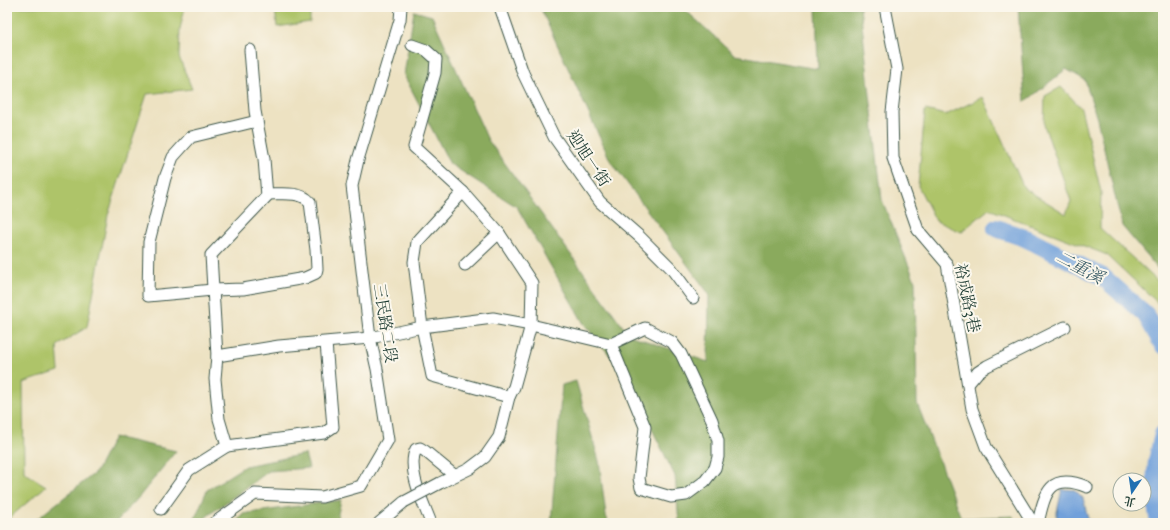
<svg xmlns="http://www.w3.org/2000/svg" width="1170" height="530" font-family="'IM FELL Great Primer','Noto Serif TC',serif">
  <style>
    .green { fill: #aec469; stroke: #66804e }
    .forest { fill: #8aaa5d; stroke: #547448 }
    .water { fill: #71a0da; stroke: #486e87 }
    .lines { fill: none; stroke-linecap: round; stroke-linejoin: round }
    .river { stroke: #71a0da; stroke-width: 18 }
    .minor-casing { stroke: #3e5649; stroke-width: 13 }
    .minor { stroke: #fff; stroke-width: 11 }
    .minor-bridge-casing { stroke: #3e5649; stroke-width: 13; stroke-linecap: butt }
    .minor-bridge { stroke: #fff; stroke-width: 11 }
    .labels { text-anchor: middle; stroke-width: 4; stroke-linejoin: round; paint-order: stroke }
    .street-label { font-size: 16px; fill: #1f3d34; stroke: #fbf7ec }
    .water-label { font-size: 17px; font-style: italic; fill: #385b66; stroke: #fbf7ec }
  </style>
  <rect width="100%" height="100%" fill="#fbf7ec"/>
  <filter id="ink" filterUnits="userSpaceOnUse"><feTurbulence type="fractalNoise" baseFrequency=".025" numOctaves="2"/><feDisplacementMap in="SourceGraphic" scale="8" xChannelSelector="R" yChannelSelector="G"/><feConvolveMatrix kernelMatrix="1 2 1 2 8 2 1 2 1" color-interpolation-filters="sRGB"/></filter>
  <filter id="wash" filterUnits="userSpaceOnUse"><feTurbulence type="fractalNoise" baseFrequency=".012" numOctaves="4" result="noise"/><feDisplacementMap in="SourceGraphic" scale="16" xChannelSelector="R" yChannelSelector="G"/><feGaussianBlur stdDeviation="0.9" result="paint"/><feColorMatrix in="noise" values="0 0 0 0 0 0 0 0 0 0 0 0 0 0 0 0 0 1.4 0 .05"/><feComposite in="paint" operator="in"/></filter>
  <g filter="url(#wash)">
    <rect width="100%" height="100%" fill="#ede2c2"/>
    <g class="green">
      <path d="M 7,7 L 185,7 L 180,29 L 179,57 L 192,89 L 147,94 L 108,215 L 87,327 L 57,346 L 59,371 L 23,383 L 24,472 L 46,486 L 7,520 Z"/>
      <path d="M 275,7 L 310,7 L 310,22 L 277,27 Z"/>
      <path d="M 1061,87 L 1081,108 L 1101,192 L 1100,228 L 1163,286 L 1163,311 L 1158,303 L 1107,255 L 989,209 L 961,232 L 936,221 L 918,186 L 925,110 L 946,115 L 983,97 L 1024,188 L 1066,214 L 1071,201 L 1044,125 L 1045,96 Z"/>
    </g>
    <g class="forest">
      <path d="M 540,7 L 682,7 L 735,55 L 818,69 L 816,7 L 860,7 L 882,200 L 915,281 L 917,403 L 961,518 L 1013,516 L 1015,523 L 679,523 L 675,476 L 625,374 L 584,324 L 517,207 L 450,164 L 404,75 L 414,11 L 432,16 L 488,140 L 629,335 L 708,362 L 709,294 L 610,160 Z"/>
      <path d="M 1018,7 L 1163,7 L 1163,275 L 1122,226 L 1097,119 L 1085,80 L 1066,69 L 1025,102 Z"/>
      <path d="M 576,381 L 599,461 L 607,523 L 551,523 L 562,385 Z"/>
      <path d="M 114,437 L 176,451 L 139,497 L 115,523 L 32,523 L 96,472 Z"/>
      <path d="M 305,454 L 309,468 L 269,471 L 206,517 L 202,523 L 193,523 L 207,490 L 245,466 Z"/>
      <path d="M 341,500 L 336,523 L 293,521 L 288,523 L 236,523 L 242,514 Z"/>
    </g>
    <path class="water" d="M 1062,489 L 1075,490 L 1083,498 L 1089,523 L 1057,523 L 1057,512 Z"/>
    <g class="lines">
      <g class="river">
        <path d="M 996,228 L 1025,238 L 1103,277 L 1146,315 L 1163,345"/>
        <path d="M 1159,523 L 1154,491 L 1157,461 L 1163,434"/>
      </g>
    </g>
  </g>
  <g filter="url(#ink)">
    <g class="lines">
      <defs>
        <g id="minor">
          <path d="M 500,7 L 523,73 L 554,137 L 600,202 L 640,237 L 671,268 L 693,298"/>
          <path d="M 885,7 L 897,69 L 892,112 L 893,158 L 918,230 L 947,264 L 972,409 L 986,447 L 1033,523"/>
          <path d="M 412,45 L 426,50 L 436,59 L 435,73 L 414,147 L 463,192 L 499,233 L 532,283 L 531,325 L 514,387 L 509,397 L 499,437 L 485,457 L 469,469 L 440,483"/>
          <path d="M 257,121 L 191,137 L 173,157 L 165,178 L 149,242 L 148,296 L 213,290 L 243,289 L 305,278 L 316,273 L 317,269 L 316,250 L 310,202 C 301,191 280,194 267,194"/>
          <path d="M 463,192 L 417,242 L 414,262 L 422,327 L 432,376 L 509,397"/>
          <path d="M 465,265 L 499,233"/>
          <path d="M 217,356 L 279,346 L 370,338 L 422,327 L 493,318 L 531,325 L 611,344 L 645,328 L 672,342 L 681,354 L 712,420 L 718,441 L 718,457 L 715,468 L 705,481 L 686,495 L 671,497 L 641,488 L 639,478 L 645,427 L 611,344"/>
          <path d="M 968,384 L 978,372 L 987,366 L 1065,327"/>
          <path d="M 227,446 L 324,433 L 333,427 L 326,343"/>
          <path d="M 161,509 L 189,470 L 227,446 L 219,419 L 215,379 L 217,356 L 211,255 L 267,196 L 264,159 L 255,111 L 250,50"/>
          <path d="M 214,523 L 255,494 L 322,497 L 361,486 L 388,440 L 377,369 L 370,338 L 352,186 L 358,160 L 400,20 L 401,7"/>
          <path d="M 379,523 L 404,502"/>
          <path d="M 431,523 C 424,504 406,469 416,449 L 420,448 L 425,451 L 454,475"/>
          <path d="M 1038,523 C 1045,492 1050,472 1087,487"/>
        </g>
      </defs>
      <use href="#minor" class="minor-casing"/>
      <use href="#minor" class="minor"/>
      <defs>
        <path id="minor-bridge" d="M 404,502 L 440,483"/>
      </defs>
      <use href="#minor-bridge" class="minor-bridge-casing"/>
      <use href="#minor-bridge" class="minor-bridge"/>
    </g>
  </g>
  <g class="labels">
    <g class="street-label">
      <text transform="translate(589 158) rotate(56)" y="6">迎旭一街</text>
      <text transform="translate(968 298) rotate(78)" y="6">裕成路3巷</text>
      <text transform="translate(386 323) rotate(81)" y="6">三民路二段</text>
    </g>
    <g class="water-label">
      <text transform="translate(1080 267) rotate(28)" y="6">二重溪</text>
    </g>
  </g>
  <rect width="1170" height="530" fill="none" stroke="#fbf7ec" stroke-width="24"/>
  <g transform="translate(1132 492) rotate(193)"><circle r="19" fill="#fbf7ec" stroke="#a3ada2"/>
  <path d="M0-3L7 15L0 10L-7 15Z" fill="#1f6fb2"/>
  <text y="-6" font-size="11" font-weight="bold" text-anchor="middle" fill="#1f3d34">北</text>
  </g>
</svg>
